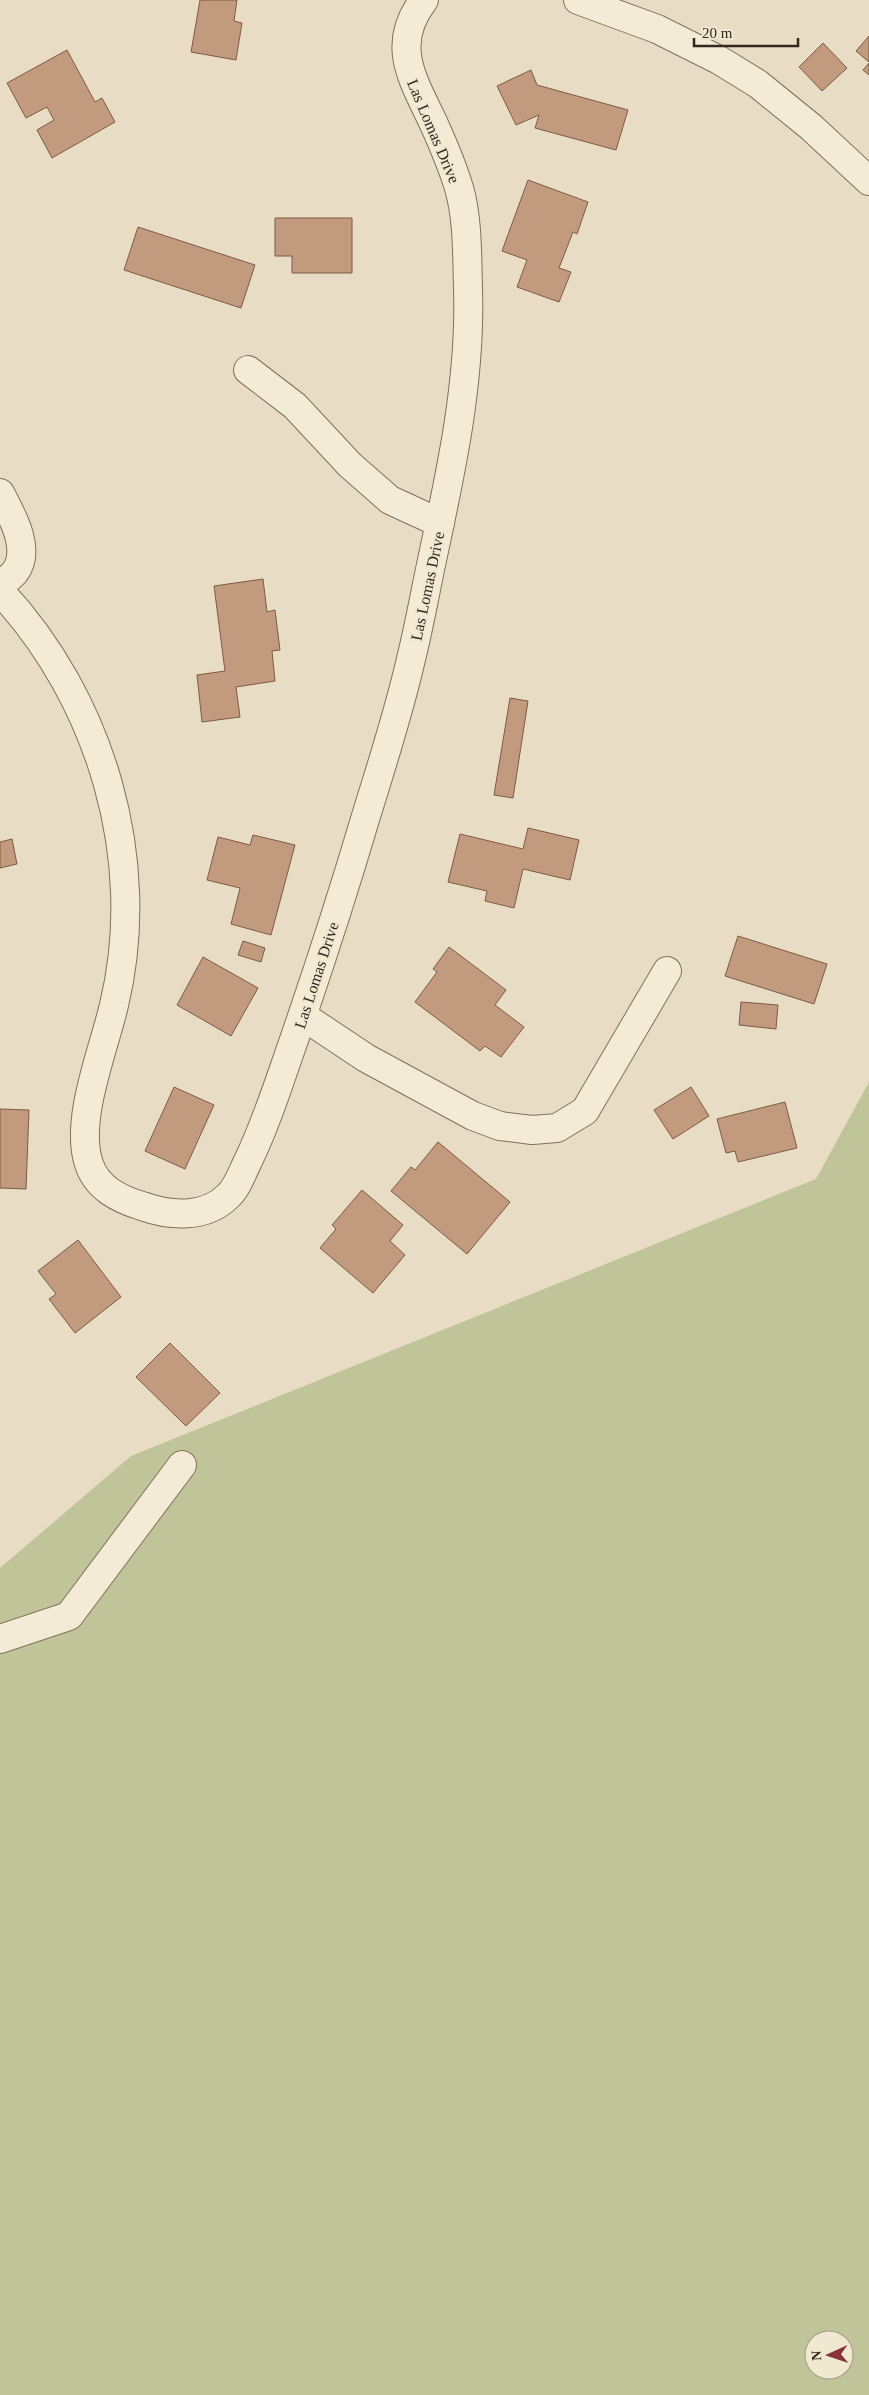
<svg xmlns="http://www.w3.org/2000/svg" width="869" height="2395" font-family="Georgia,serif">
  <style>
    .green { fill: #c0c599; fill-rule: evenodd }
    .building { fill: #c29a7e; stroke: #7d5b45 }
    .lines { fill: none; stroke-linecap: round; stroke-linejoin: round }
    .minor-casing { stroke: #81705c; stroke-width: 30 }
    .minor { stroke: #f4ebd6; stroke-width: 28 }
    .labels { text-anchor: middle; stroke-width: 4.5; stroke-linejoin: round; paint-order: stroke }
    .street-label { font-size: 16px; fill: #32281f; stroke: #f1e8d2 }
  </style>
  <rect width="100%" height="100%" fill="#e8ddc4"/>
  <path class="green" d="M 869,1082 L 869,2395 L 0,2395 L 0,1568 L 131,1456 L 816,1179 ZM 814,2340 L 844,2340 L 844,2370 L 814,2370 Z"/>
  <g class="building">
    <path d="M 200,0 L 237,0 L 234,21 L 242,23 L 236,60 L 191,52 Z"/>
    <path d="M 869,36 L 869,62 L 856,51 Z"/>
    <path d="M 823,43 L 847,68 L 822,91 L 799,67 Z"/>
    <path d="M 67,50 L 95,102 L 102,98 L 115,122 L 52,158 L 37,130 L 54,120 L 47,107 L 26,118 L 7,83 Z"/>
    <path d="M 869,63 L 869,75 L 863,70 Z"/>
    <path d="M 531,70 L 537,85 L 628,110 L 616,150 L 535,128 L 539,115 L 516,125 L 497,86 Z"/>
    <path d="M 528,180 L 588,202 L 577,234 L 573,232 L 559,268 L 571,272 L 559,302 L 517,287 L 527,260 L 502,251 Z"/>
    <path d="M 275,218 L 352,218 L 352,273 L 292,273 L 292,256 L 275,256 Z"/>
    <path d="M 138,227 L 255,265 L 241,308 L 124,270 Z"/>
    <path d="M 263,579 L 267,612 L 275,610 L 280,650 L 272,651 L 275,681 L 236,687 L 240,717 L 202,722 L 197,675 L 225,671 L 214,586 Z"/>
    <path d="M 510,698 L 528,701 L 513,798 L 494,795 Z"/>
    <path d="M 528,828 L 579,840 L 570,880 L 523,869 L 514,908 L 485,901 L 487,891 L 448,882 L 460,834 L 523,849 Z"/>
    <path d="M 253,835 L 295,845 L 271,935 L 231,924 L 240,888 L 207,880 L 218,837 L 250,845 Z"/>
    <path d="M 12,839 L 17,864 L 0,868 L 0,842 Z"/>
    <path d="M 738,936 L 827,964 L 814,1004 L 725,976 Z"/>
    <path d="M 243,941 L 265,948 L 261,962 L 238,955 Z"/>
    <path d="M 449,947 L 506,990 L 495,1005 L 524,1027 L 501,1057 L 485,1046 L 480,1051 L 415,1002 L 437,972 L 433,969 Z"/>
    <path d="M 203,957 L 258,988 L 231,1036 L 177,1005 Z"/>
    <path d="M 741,1002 L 778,1005 L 776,1029 L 739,1025 Z"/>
    <path d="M 174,1087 L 214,1105 L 185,1169 L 145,1151 Z"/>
    <path d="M 691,1087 L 709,1116 L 673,1139 L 654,1110 Z"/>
    <path d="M 785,1102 L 797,1148 L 738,1162 L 735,1151 L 726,1153 L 717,1119 Z"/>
    <path d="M 0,1109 L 29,1110 L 26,1189 L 0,1188 Z"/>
    <path d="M 438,1142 L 510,1202 L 467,1254 L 391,1191 L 411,1167 L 415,1170 Z"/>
    <path d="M 362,1190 L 403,1225 L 390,1241 L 405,1255 L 373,1293 L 320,1248 L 336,1229 L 332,1225 Z"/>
    <path d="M 78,1240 L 121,1297 L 75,1333 L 49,1299 L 56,1294 L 38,1271 Z"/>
    <path d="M 170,1343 L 220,1393 L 186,1426 L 136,1377 Z"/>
  </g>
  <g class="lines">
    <defs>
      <g id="minor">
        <path d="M 578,0 L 657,29 L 719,60 L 758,84 L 811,127 L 869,181"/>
        <path d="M 248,370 L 295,406 L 350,465 L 390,500 L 440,523"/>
        <path d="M 0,493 C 11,514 32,549 15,572 C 11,577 5,581 0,585"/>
        <path d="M 0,591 C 101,699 149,860 114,1005 C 104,1049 74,1120 89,1164 C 97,1188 119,1199 142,1206 C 170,1216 205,1219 228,1196 C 237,1188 242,1173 248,1161 C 264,1128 276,1092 288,1057 C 316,977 342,897 366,816 C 382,764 399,712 411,659 C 419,627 425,593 432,560 C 451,472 471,380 468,289 C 467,256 468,219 459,188 C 452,165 443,144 433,122 C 412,78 390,44 424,0"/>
        <path d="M 303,1016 L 366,1058 L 473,1116 L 500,1126 L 532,1130 L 557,1128 L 585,1111 L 667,971"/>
        <path d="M 0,1639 L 69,1616 L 182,1465"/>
      </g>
    </defs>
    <use href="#minor" class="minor-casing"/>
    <use href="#minor" class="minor"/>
  </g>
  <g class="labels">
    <g class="street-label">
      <text transform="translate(434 131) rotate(67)" y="6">Las Lomas Drive</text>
      <text transform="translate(427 586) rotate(-78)" y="6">Las Lomas Drive</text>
      <text transform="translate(316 975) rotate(-72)" y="6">Las Lomas Drive</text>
    </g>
  </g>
  <g transform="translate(829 2355) rotate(267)"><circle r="24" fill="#f1e8d2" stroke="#a59b8a"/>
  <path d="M0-4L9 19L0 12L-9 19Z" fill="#883334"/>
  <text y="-8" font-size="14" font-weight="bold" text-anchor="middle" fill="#32281f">N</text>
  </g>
  <path d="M694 38v8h104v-8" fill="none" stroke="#32281f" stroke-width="2.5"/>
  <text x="702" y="38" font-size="15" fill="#32281f" stroke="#f1e8d2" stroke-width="4" paint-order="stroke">20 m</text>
</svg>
